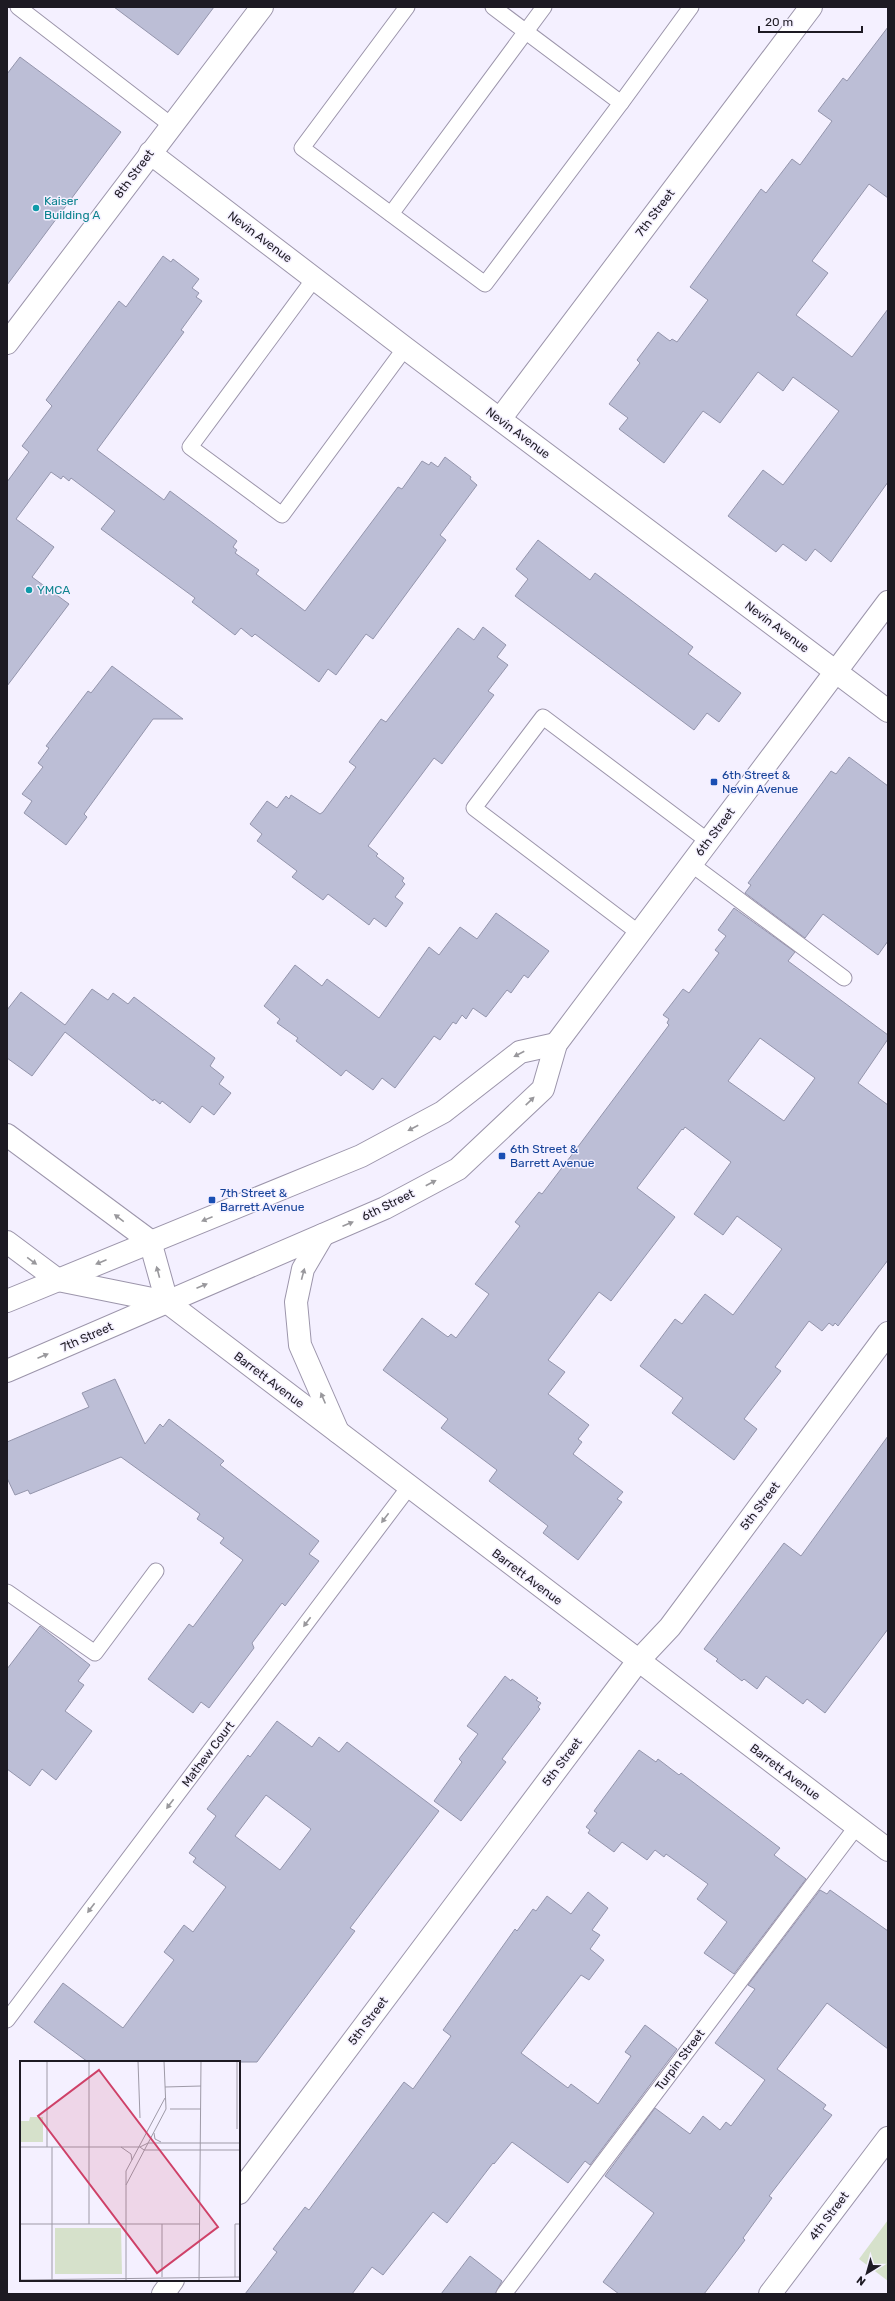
<svg xmlns="http://www.w3.org/2000/svg" width="895" height="2301" font-family="Rubik,sans-serif">
  <style>
    .green { fill: #d6e1cb }
    .building { fill: #bcbed6; stroke: #9495ac; fill-rule: evenodd }
    .lines { fill: none; stroke-linecap: round; stroke-linejoin: round }
    .lane-casing { stroke: #9c95ab; stroke-width: 17 }
    .street-casing { stroke: #9c95ab; stroke-width: 24 }
    .secondary-casing { stroke: #9c95ab; stroke-width: 24 }
    .lane { stroke: #fff; stroke-width: 15 }
    .street { stroke: #fff; stroke-width: 22 }
    .secondary { stroke: #fff; stroke-width: 22 }
    .oneway { fill: #99989c }
    .culture-dot { fill: #0f9aa8; stroke: #f4f0ff; stroke-width: 1.5 }
    .transit-dot { fill: #1a4fb4; stroke: #f4f0ff; stroke-width: 1.5 }
    .labels { text-anchor: middle; stroke-width: 3; stroke-linejoin: round; paint-order: stroke }
    .street-label { font-size: 12px; fill: #1d1a23; stroke: #f4f0ff }
    .culture-label { font-size: 12px; fill: #0d838f; stroke: #f4f0ff; text-anchor: start }
    .transit-label { font-size: 12px; fill: #164399; stroke: #f4f0ff; text-anchor: start }
    .inset-road { fill: none; stroke: #9e9aa7; stroke-width: 1 }
    .view { fill: #cf4168; fill-opacity: 0.15; stroke: #cf4168; stroke-width: 2 }
    .inset-edge { fill: none; stroke: #1d1a23; stroke-width: 2 }
  </style>
  <rect width="100%" height="100%" fill="#f4f0ff"/>
  <path class="green" d="M 888,2220 L 888,2281 L 859,2259 Z"/>
  <g class="building">
    <path d="M 114,7 L 214,7 L 178,55 Z"/>
    <path d="M 888,27 L 888,198 L 869,184 L 812,261 L 828,273 L 796,315 L 852,357 L 888,309 L 888,482 L 831,562 L 815,549 L 806,561 L 783,544 L 776,552 L 728,516 L 763,470 L 783,485 L 839,411 L 793,377 L 783,391 L 758,372 L 720,423 L 703,411 L 664,463 L 619,429 L 628,418 L 609,404 L 640,363 L 637,360 L 658,332 L 670,341 L 672,339 L 677,342 L 708,300 L 690,287 L 761,189 L 766,193 L 792,159 L 800,165 L 832,121 L 818,111 L 843,78 L 847,81 Z"/>
    <path d="M 20,57 L 121,132 L 7,285 L 7,74 Z"/>
    <path d="M 163,256 L 171,262 L 173,259 L 199,279 L 192,288 L 199,293 L 196,297 L 202,301 L 181,330 L 184,332 L 97,450 L 164,500 L 170,491 L 237,541 L 233,547 L 237,550 L 235,553 L 259,570 L 256,574 L 305,611 L 398,487 L 402,489 L 422,461 L 429,465 L 431,462 L 438,467 L 445,457 L 471,477 L 470,479 L 477,485 L 440,535 L 446,540 L 373,639 L 366,634 L 336,675 L 328,669 L 319,682 L 255,634 L 252,637 L 241,628 L 235,635 L 192,602 L 195,598 L 101,529 L 115,511 L 71,478 L 69,481 L 63,476 L 61,479 L 51,472 L 16,519 L 54,547 L 32,577 L 69,604 L 7,686 L 7,482 L 29,452 L 22,446 L 52,406 L 46,400 L 119,301 L 126,307 Z"/>
    <path d="M 538,540 L 590,580 L 595,573 L 693,647 L 688,654 L 741,693 L 719,722 L 707,713 L 694,730 L 515,596 L 528,579 L 516,569 Z"/>
    <path d="M 483,627 L 506,645 L 497,657 L 508,665 L 488,691 L 494,695 L 442,764 L 434,758 L 368,846 L 378,854 L 376,856 L 404,878 L 402,881 L 405,884 L 395,897 L 403,903 L 386,927 L 374,918 L 369,925 L 328,894 L 323,900 L 292,877 L 297,871 L 257,841 L 262,834 L 250,824 L 267,801 L 277,808 L 286,796 L 289,799 L 291,795 L 320,814 L 323,812 L 356,767 L 349,762 L 381,719 L 386,722 L 458,628 L 474,640 Z"/>
    <path d="M 112,666 L 183,719 L 153,719 L 84,814 L 87,817 L 66,845 L 24,813 L 32,801 L 22,794 L 43,767 L 38,763 L 49,748 L 46,746 L 88,691 L 91,693 Z"/>
    <path d="M 849,757 L 888,786 L 888,941 L 878,955 L 823,914 L 805,938 L 745,893 L 751,885 L 748,883 L 831,771 L 836,774 Z"/>
    <path d="M 734,908 L 795,952 L 788,961 L 888,1035 L 888,1039 L 858,1083 L 888,1105 L 888,1260 L 838,1326 L 835,1323 L 833,1326 L 829,1323 L 822,1331 L 809,1321 L 775,1367 L 781,1371 L 744,1419 L 757,1429 L 734,1460 L 672,1413 L 683,1398 L 640,1366 L 675,1319 L 682,1324 L 705,1294 L 733,1315 L 782,1249 L 737,1216 L 723,1235 L 694,1214 L 731,1162 L 685,1127 L 683,1130 L 682,1129 L 637,1188 L 675,1217 L 611,1301 L 599,1292 L 548,1360 L 565,1372 L 548,1394 L 589,1425 L 578,1439 L 582,1442 L 573,1454 L 623,1492 L 617,1499 L 622,1502 L 578,1560 L 543,1533 L 548,1526 L 489,1481 L 497,1470 L 441,1428 L 448,1419 L 383,1370 L 422,1318 L 448,1337 L 451,1334 L 456,1338 L 489,1294 L 475,1284 L 520,1226 L 515,1222 L 539,1192 L 542,1194 L 580,1144 L 669,1025 L 667,1023 L 669,1019 L 663,1015 L 683,989 L 689,993 L 719,953 L 715,950 L 726,936 L 718,930 ZM 760,1038 L 815,1078 L 784,1121 L 728,1081 Z"/>
    <path d="M 496,913 L 549,951 L 528,978 L 524,975 L 511,993 L 507,990 L 486,1017 L 473,1008 L 466,1019 L 462,1015 L 456,1024 L 453,1022 L 440,1040 L 434,1036 L 395,1088 L 382,1078 L 373,1090 L 346,1070 L 341,1076 L 296,1041 L 298,1038 L 277,1023 L 280,1019 L 264,1006 L 295,965 L 322,986 L 327,979 L 379,1018 L 429,947 L 439,955 L 460,927 L 477,939 Z"/>
    <path d="M 92,989 L 108,1000 L 113,993 L 128,1004 L 134,997 L 215,1058 L 210,1066 L 224,1077 L 219,1084 L 231,1093 L 214,1115 L 202,1106 L 190,1123 L 162,1101 L 160,1104 L 154,1099 L 153,1101 L 65,1032 L 32,1076 L 7,1058 L 7,1010 L 21,992 L 65,1025 Z"/>
    <path d="M 115,1379 L 145,1444 L 160,1424 L 163,1427 L 169,1419 L 224,1461 L 220,1465 L 319,1541 L 309,1554 L 319,1561 L 285,1606 L 282,1603 L 252,1643 L 254,1648 L 209,1708 L 201,1702 L 193,1713 L 148,1679 L 189,1624 L 193,1627 L 243,1560 L 220,1543 L 224,1538 L 197,1519 L 200,1514 L 121,1457 L 30,1494 L 28,1490 L 15,1495 L 7,1478 L 7,1442 L 89,1407 L 82,1393 Z"/>
    <path d="M 888,1436 L 888,1629 L 825,1713 L 807,1699 L 803,1704 L 766,1676 L 757,1689 L 744,1679 L 742,1681 L 716,1661 L 718,1659 L 704,1649 L 784,1543 L 801,1556 Z"/>
    <path d="M 40,1626 L 90,1665 L 78,1681 L 84,1685 L 65,1711 L 92,1731 L 56,1780 L 42,1769 L 30,1786 L 7,1769 L 7,1669 Z"/>
    <path d="M 505,1676 L 511,1681 L 512,1679 L 538,1698 L 536,1700 L 541,1703 L 538,1707 L 540,1709 L 502,1759 L 506,1762 L 461,1821 L 434,1801 L 462,1762 L 459,1759 L 478,1734 L 467,1726 Z"/>
    <path d="M 277,1721 L 312,1747 L 319,1737 L 339,1752 L 347,1742 L 439,1811 L 350,1928 L 355,1931 L 257,2062 L 88,2062 L 34,2022 L 63,1983 L 123,2028 L 174,1960 L 164,1952 L 184,1925 L 193,1932 L 226,1887 L 193,1862 L 196,1858 L 189,1853 L 216,1816 L 207,1809 L 248,1755 L 250,1757 ZM 266,1795 L 311,1829 L 280,1870 L 235,1836 Z"/>
    <path d="M 639,1750 L 656,1762 L 658,1759 L 679,1775 L 681,1773 L 780,1848 L 774,1855 L 806,1879 L 734,1974 L 704,1953 L 727,1922 L 697,1899 L 708,1884 L 666,1854 L 664,1857 L 655,1850 L 647,1860 L 622,1842 L 614,1852 L 588,1833 L 590,1830 L 586,1827 L 597,1813 L 594,1811 Z"/>
    <path d="M 820,1890 L 827,1894 L 830,1890 L 888,1931 L 888,2049 L 827,2003 L 777,2069 L 826,2105 L 823,2109 L 832,2115 L 769,2196 L 772,2198 L 743,2238 L 745,2240 L 704,2294 L 619,2294 L 603,2282 L 654,2213 L 605,2176 L 655,2108 L 690,2134 L 703,2116 L 720,2130 L 726,2122 L 731,2126 L 765,2080 L 715,2043 L 755,1989 L 748,1985 Z"/>
    <path d="M 588,1892 L 608,1908 L 592,1930 L 600,1935 L 590,1949 L 604,1960 L 589,1980 L 581,1975 L 521,2053 L 568,2088 L 571,2084 L 598,2104 L 631,2056 L 625,2052 L 645,2025 L 677,2049 L 590,2165 L 585,2161 L 568,2183 L 512,2142 L 494,2164 L 493,2163 L 447,2223 L 433,2212 L 383,2275 L 372,2267 L 352,2294 L 245,2294 L 277,2252 L 273,2249 L 305,2207 L 309,2210 L 404,2082 L 413,2089 L 451,2036 L 443,2030 L 515,1929 L 517,1931 L 533,1909 L 536,1911 L 547,1896 L 571,1914 Z"/>
    <path d="M 470,2256 L 502,2281 L 495,2294 L 441,2294 Z"/>
  </g>
  <g class="lines">
    <defs>
      <g id="lane">
        <path d="M 18,7 L 171,125"/>
        <path d="M 407,7 L 302,148 L 485,284 L 621,103 L 493,7"/>
        <path d="M 621,103 L 691,7"/>
        <path d="M 391,214 L 544,7"/>
        <path d="M 314,279 L 190,447 L 282,515 L 405,348"/>
        <path d="M 691,864 L 844,978"/>
        <path d="M 639,933 L 474,808 L 543,717 L 708,841"/>
        <path d="M 7,1592 L 95,1653 L 156,1571"/>
        <path d="M 7,2020 L 409,1487"/>
        <path d="M 504,2294 L 857,1826"/>
      </g>
      <g id="street">
        <path d="M 150,153 L 405,348 L 888,711"/>
        <path d="M 7,343 L 262,7"/>
        <path d="M 500,419 L 811,7"/>
        <path d="M 239,2193 L 638,1661 L 670,1627 L 888,1333"/>
        <path d="M 163,2294 L 173,2280"/>
        <path d="M 770,2294 L 888,2138"/>
      </g>
      <g id="secondary">
        <path d="M 7,1135 L 150,1241 L 167,1302"/>
        <path d="M 323,1235 L 303,1269 L 296,1302 L 300,1345 L 338,1432"/>
        <path d="M 7,1242 L 58,1280 L 167,1302 L 888,1850"/>
        <path d="M 7,1301 L 361,1156 L 443,1112 L 520,1052 L 556,1044"/>
        <path d="M 7,1371 L 385,1208 L 458,1169 L 543,1089 L 556,1044 L 888,602"/>
      </g>
    </defs>
    <use href="#lane" class="lane-casing"/>
    <use href="#street" class="street-casing"/>
    <use href="#secondary" class="secondary-casing"/>
    <use href="#lane" class="lane"/>
    <use href="#street" class="street"/>
    <use href="#secondary" class="secondary"/>
  </g>
  <defs><path id="oneway-solid" d="M-6-.8H1V-3.2L6.5 0L1 3.2V.8H-6Z"/></defs>
  <g class="oneway">
    <use href="#oneway-solid" transform="translate(519 1054) rotate(152)"/>
    <use href="#oneway-solid" transform="translate(530 1101) rotate(-44)"/>
    <use href="#oneway-solid" transform="translate(413 1128) rotate(152)"/>
    <use href="#oneway-solid" transform="translate(431 1183) rotate(-28)"/>
    <use href="#oneway-solid" transform="translate(119 1218) rotate(-143)"/>
    <use href="#oneway-solid" transform="translate(207 1219) rotate(158)"/>
    <use href="#oneway-solid" transform="translate(348 1224) rotate(-23)"/>
    <use href="#oneway-solid" transform="translate(32 1261) rotate(36)"/>
    <use href="#oneway-solid" transform="translate(101 1262) rotate(157)"/>
    <use href="#oneway-solid" transform="translate(158 1272) rotate(-105)"/>
    <use href="#oneway-solid" transform="translate(303 1274) rotate(-75)"/>
    <use href="#oneway-solid" transform="translate(202 1286) rotate(-23)"/>
    <use href="#oneway-solid" transform="translate(43 1356) rotate(-23)"/>
    <use href="#oneway-solid" transform="translate(323 1398) rotate(-113)"/>
    <use href="#oneway-solid" transform="translate(385 1518) rotate(127)"/>
    <use href="#oneway-solid" transform="translate(307 1622) rotate(127)"/>
    <use href="#oneway-solid" transform="translate(170 1804) rotate(127)"/>
    <use href="#oneway-solid" transform="translate(91 1908) rotate(127)"/>
  </g>
  <g class="culture-dot">
    <circle cx="36" cy="208" r="4"/>
    <circle cx="29" cy="590" r="4"/>
  </g>
  <g class="transit-dot">
    <rect x="710" y="778" width="8" height="8" rx="2"/>
    <rect x="498" y="1152" width="8" height="8" rx="2"/>
    <rect x="208" y="1196" width="8" height="8" rx="2"/>
  </g>
  <g class="labels">
    <g class="street-label">
      <text transform="translate(134 174) rotate(-53)" y="4">8th Street</text>
      <text transform="translate(655 213) rotate(-53)" y="4">7th Street</text>
      <text transform="translate(260 237) rotate(37)" y="4">Nevin Avenue</text>
      <text transform="translate(518 433) rotate(37)" y="4">Nevin Avenue</text>
      <text transform="translate(777 627) rotate(37)" y="4">Nevin Avenue</text>
      <text transform="translate(715 832) rotate(-53)" y="4">6th Street</text>
      <text transform="translate(388 1205) rotate(-26)" y="4">6th Street</text>
      <text transform="translate(87 1337) rotate(-24)" y="4">7th Street</text>
      <text transform="translate(269 1380) rotate(37)" y="4">Barrett Avenue</text>
      <text transform="translate(760 1506) rotate(-53)" y="4">5th Street</text>
      <text transform="translate(527 1577) rotate(37)" y="4">Barrett Avenue</text>
      <text transform="translate(208 1754) rotate(-53)" y="4">Mathew Court</text>
      <text transform="translate(562 1762) rotate(-53)" y="4">5th Street</text>
      <text transform="translate(785 1772) rotate(37)" y="4">Barrett Avenue</text>
      <text transform="translate(368 2021) rotate(-53)" y="4">5th Street</text>
      <text transform="translate(680 2060) rotate(-53)" y="4">Turpin Street</text>
      <text transform="translate(829 2216) rotate(-53)" y="4">4th Street</text>
    </g>
    <g class="culture-label">
      <text x="44" y="205">Kaiser<tspan x="44" dy="14">Building A</tspan></text>
      <text x="37" y="594">YMCA</text>
    </g>
    <g class="transit-label">
      <text x="722" y="779">6th Street &amp;<tspan x="722" dy="14">Nevin Avenue</tspan></text>
      <text x="510" y="1153">6th Street &amp;<tspan x="510" dy="14">Barrett Avenue</tspan></text>
      <text x="220" y="1197">7th Street &amp;<tspan x="220" dy="14">Barrett Avenue</tspan></text>
    </g>
  </g>
  <g transform="translate(20 2061)">
    <rect width="220" height="220" fill="#f4f0ff"/>
    <path d="M 10,56 L 23,56 L 23,81 L 0,81 L 0,60 L 9,60 ZM 35,167 L 101,167 L 102,213 L 35,213 Z" fill="#d6e1cb"/>
    <path class="inset-road" d="M 69,0 L 69,163M 118,0 L 120,57M 217,0 L 217,68M 145,26 L 181,25M 150,48 L 181,48M 134,72 L 135,78 L 141,81M 0,86 L 120,86 L 128,82 L 220,82M 27,86 L 27,0M 32,86 L 32,220M 101,86 L 111,93 L 112,99M 120,86 L 124,89 L 220,89M 106,124 L 146,48 L 144,0M 0,163 L 180,163M 142,216 L 142,163M 215,216 L 215,163 L 220,163M 0,219 L 220,216M 106,220 L 106,110 L 145,37M 179,220 L 181,0"/>
    <path class="view" d="M 79,9 L 198,166 L 137,212 L 18,55 Z"/>
    <rect width="220" height="220" class="inset-edge"/>
  </g>
  <rect width="895" height="2301" fill="none" stroke="#1d1a23" stroke-width="16"/>
  <g transform="translate(867 2273) rotate(217)" stroke="#f4f0ff" stroke-width="3" paint-order="stroke">
  <path d="M0-3L7 15L0 10L-7 15Z" fill="#1d1a23"/>
  <text y="-6" font-size="11" font-weight="bold" text-anchor="middle" fill="#1d1a23">N</text>
  </g>
  <path d="M759 26v6h103v-6" fill="none" stroke="#1d1a23" stroke-width="2"/>
  <text x="765" y="26" font-size="12" fill="#1d1a23" stroke="#f4f0ff" stroke-width="3" paint-order="stroke">20 m</text>
</svg>
